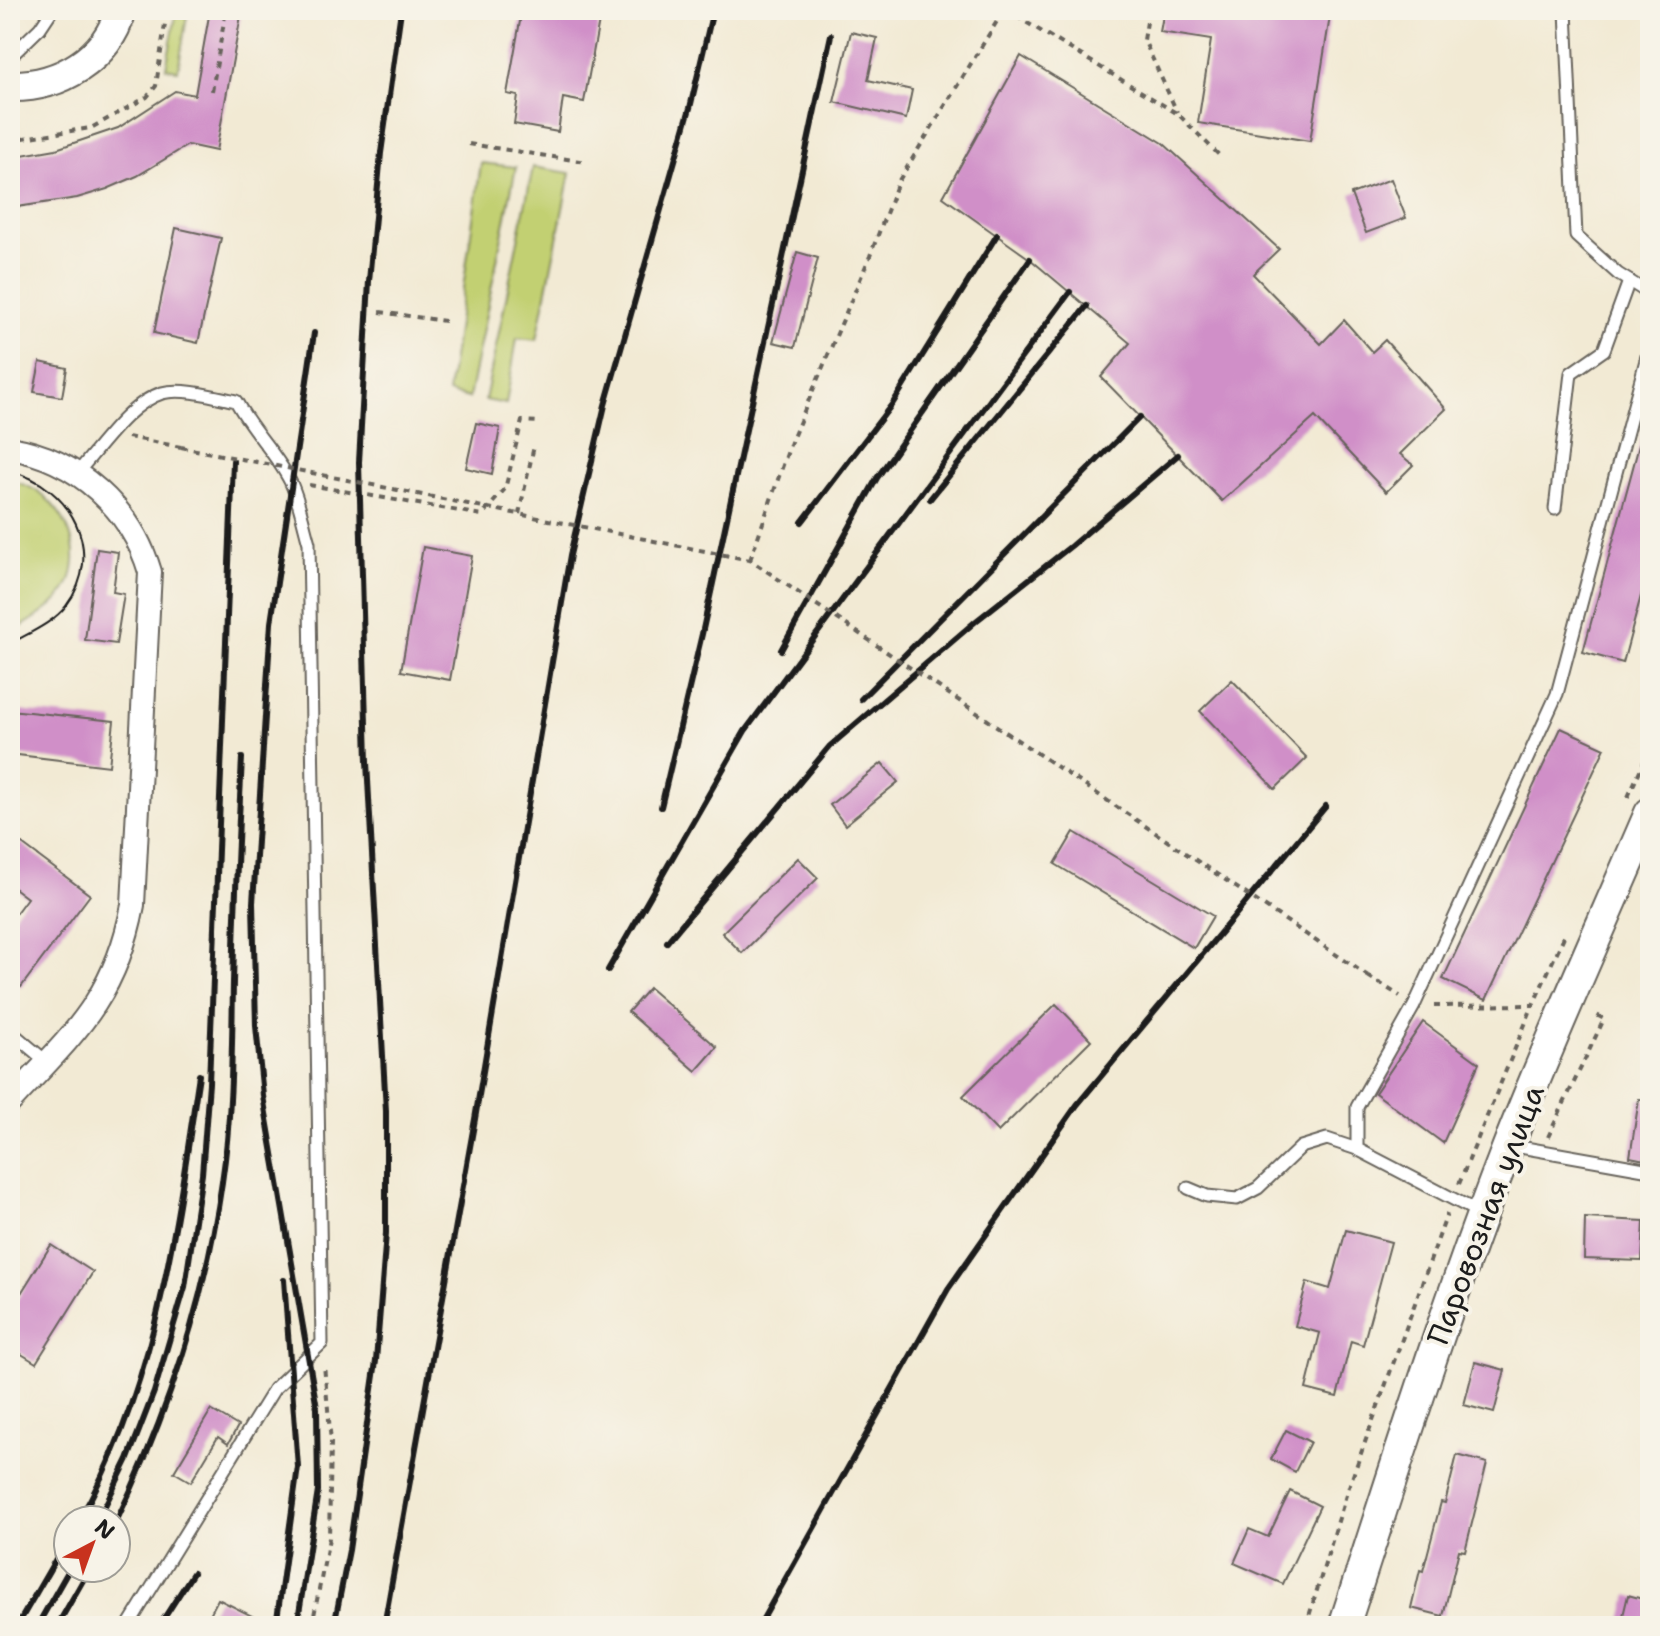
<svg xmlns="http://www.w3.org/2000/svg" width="1660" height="1636" font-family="'Shantell Sans',sans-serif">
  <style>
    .green { fill: #c2d072; stroke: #6f7647; stroke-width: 2 }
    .building { fill: #d08fc8 }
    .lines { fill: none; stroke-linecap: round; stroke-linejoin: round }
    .lane-casing { stroke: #67645c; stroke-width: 15 }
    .street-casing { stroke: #67645c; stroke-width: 26 }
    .secondary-casing { stroke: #67645c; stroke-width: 34 }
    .path { stroke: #67645c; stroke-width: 4; stroke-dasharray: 6 6; stroke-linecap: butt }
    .lane { stroke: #fff; stroke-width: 11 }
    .street { stroke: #fff; stroke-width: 22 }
    .secondary { stroke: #fff; stroke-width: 30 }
    .tram { stroke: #1c1c1c; stroke-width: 2 }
    .rail { stroke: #1c1c1c; stroke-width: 6 }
    .path-bridge { stroke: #67645c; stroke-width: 4; stroke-dasharray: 6 6; stroke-linecap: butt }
    .labels { text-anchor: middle; stroke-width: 8; stroke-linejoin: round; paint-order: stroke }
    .street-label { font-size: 30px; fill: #1c1c1c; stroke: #f7f3e8 }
  </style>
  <rect width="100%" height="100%" fill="#f7f3e8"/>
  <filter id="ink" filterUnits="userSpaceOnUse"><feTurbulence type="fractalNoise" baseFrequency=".0125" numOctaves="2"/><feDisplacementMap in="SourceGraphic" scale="16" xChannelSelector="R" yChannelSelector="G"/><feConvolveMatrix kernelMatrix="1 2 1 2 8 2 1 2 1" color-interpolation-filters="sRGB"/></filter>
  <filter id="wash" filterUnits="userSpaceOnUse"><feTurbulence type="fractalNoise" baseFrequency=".006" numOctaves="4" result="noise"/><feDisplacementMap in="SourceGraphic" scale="32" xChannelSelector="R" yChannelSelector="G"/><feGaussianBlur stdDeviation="1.8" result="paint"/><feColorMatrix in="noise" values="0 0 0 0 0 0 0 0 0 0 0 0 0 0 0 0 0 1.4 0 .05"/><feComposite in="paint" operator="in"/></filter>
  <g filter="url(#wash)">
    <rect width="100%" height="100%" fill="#f2ead4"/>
    <g class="green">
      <path d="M 177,10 L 188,10 L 178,70 L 166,68 Z"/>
      <path d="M 481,163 L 516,167 L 469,398 L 448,393 Z"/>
      <path d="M 533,167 L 570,173 L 537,340 L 517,338 L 506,404 L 485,400 Z"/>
      <path d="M 10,481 C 60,488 95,556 60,597 C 47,612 27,623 10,634 Z"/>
    </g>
    <g id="blocks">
      <g class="building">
        <path d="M 210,10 L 242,10 L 216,151 L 188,145 L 137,176 L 107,189 L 77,198 L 10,208 L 10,157 L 56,149 L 118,128 L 175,91 L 195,95 Z"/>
        <path d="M 522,10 L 601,10 L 584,102 L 563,98 L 558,132 L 514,124 L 518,96 L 507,94 Z"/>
        <path d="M 1164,10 L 1331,10 L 1310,141 L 1198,123 L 1211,40 L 1160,32 Z"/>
        <path d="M 851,32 L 877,38 L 868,80 L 912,90 L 906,119 L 834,102 Z"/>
        <path d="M 1021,56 L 1163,143 L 1279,249 L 1253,274 L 1321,344 L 1344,320 L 1372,352 L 1385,340 L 1446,409 L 1400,454 L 1413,465 L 1386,492 L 1315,417 L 1222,501 L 1101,377 L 1130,343 L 1030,259 L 943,197 Z"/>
        <path d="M 1391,179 L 1406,218 L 1366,233 L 1351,194 Z"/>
        <path d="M 176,228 L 221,238 L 198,343 L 154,333 Z"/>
        <path d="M 797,252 L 818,258 L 795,347 L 773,342 Z"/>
        <path d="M 40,362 L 67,368 L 62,397 L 34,392 Z"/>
        <path d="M 476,423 L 500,428 L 492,474 L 466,468 Z"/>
        <path d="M 1644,427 L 1650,428 L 1650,562 L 1623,663 L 1583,652 Z"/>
        <path d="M 423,547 L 472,556 L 450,680 L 401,671 Z"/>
        <path d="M 97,549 L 118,552 L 113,592 L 124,594 L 116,644 L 85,640 Z"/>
        <path d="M 1232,680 L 1307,758 L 1275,789 L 1200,711 Z"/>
        <path d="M 10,710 L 114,721 L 109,766 L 10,754 Z"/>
        <path d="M 1561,728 L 1605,748 L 1486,1000 L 1443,979 Z"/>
        <path d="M 882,763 L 898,782 L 845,825 L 830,805 Z"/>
        <path d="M 1074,832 L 1213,916 L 1194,948 L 1055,864 Z"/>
        <path d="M 10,835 L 90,895 L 21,987 L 10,978 L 10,921 L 27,898 L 10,885 Z"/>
        <path d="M 798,858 L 818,878 L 742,953 L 722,933 Z"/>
        <path d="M 649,988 L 717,1047 L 696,1071 L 628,1012 Z"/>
        <path d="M 1056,1004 L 1091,1040 L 998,1132 L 963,1096 Z"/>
        <path d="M 1423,1022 L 1479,1063 L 1443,1143 L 1375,1093 Z"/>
        <path d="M 1639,1099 L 1650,1100 L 1650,1161 L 1630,1157 Z"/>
        <path d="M 1585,1218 L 1644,1221 L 1642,1261 L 1584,1259 Z"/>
        <path d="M 1346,1230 L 1391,1242 L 1363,1345 L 1351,1341 L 1337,1397 L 1306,1389 L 1320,1333 L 1295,1326 L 1307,1282 L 1330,1289 Z"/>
        <path d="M 51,1245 L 93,1272 L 36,1363 L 10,1347 L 10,1311 Z"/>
        <path d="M 1475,1362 L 1505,1370 L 1494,1413 L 1464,1405 Z"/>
        <path d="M 211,1410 L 238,1426 L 228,1444 L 218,1437 L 191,1482 L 174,1472 Z"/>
        <path d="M 1286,1430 L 1310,1442 L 1295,1472 L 1271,1459 Z"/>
        <path d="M 1457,1455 L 1487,1463 L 1465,1551 L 1459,1550 L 1443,1616 L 1411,1608 L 1420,1570 L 1423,1571 L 1441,1502 L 1445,1503 Z"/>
        <path d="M 1290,1491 L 1320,1506 L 1283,1584 L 1234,1563 L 1249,1529 L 1268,1537 Z"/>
        <path d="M 1628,1595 L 1650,1601 L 1650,1626 L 1622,1620 Z"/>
        <path d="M 218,1599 L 272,1626 L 204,1626 Z"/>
      </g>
    </g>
  </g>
  <g filter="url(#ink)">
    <use href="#blocks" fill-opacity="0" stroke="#67645c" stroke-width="2"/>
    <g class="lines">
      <defs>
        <g id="lane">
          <path d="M 1566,10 L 1576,236 L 1618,274 L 1650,294"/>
          <path d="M 10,57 L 40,28 L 52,10"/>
          <path d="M 76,474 C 99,449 129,403 162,393 C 181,387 217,397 236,401 C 252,431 276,453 290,481 C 299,499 303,523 309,543 L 322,1343 L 274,1389 L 128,1626"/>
          <path d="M 1555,509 L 1571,373 L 1604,350 L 1629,281"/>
          <path d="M 10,1031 L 47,1062"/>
          <path d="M 1509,1145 L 1650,1170"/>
          <path d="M 1188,1188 L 1207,1196 L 1237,1199 L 1258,1188 L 1301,1147 L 1327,1139 L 1357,1149"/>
          <path d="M 1482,1214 L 1357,1149 L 1357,1107 L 1414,1006 L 1557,694 L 1650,345"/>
        </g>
        <path id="street" d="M 10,448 C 77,459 131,508 150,572 L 133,905 C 115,1000 72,1035 10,1102"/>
        <g id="secondary">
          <path d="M 10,86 C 60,87 107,59 121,10"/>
          <path d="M 1344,1626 C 1396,1466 1446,1305 1507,1149 C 1551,1036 1602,925 1650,813"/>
        </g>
      </defs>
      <use href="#lane" class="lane-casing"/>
      <use href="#street" class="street-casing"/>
      <use href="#secondary" class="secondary-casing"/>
      <g class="path">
        <path d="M 1006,10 L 1178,114 L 1221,157"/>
        <path d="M 1149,10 L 1144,40 L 1177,112"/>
        <path d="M 212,91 L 226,10"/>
        <path d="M 10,140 L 91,128 L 147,97 L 156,86 L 167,10"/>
        <path d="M 469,144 L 586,162"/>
        <path d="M 380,312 L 445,321"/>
        <path d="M 128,437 L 181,447"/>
        <path d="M 309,485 L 482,515 L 505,489 L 522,421 L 539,422"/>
        <path d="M 519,514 L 534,446"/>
        <path d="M 750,560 L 791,442 L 870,256 L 898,182 L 1004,10"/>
        <path d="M 1628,797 L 1650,748"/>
        <path d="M 1368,976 L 1400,996"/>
        <path d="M 1434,1006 L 1533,1005 L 1566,932"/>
        <path d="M 1548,1137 L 1604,1019 L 1593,1013"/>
        <path d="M 1459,1184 L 1533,1005"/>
        <path d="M 312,1626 L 329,1538 L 331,1442 L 324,1365"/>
        <path d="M 1306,1626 L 1346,1495 L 1447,1214"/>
      </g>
      <use href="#lane" class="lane"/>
      <use href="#street" class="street"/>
      <use href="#secondary" class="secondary"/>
      <path class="tram" d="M 10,471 C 70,485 107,552 66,606 C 53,623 29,633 10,644"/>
      <g class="rail">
        <path d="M 930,499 L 1087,306"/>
        <path d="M 802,522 L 893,403 L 997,235"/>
        <path d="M 781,650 L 877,478 L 1030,259"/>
        <path d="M 861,699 L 1140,417"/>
        <path d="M 661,807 L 702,634 L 831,35"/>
        <path d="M 667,942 L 830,746 L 976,621 L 1071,546 L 1178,455"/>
        <path d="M 608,970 L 745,731 L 1070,292"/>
        <path d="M 79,1520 C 157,1386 176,1225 199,1075"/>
        <path d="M 98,1520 L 128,1459 L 154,1392 L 185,1287 L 202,1174 L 209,1083 L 233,461"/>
        <path d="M 116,1522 C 168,1414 205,1301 222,1182 C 232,1116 232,1049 233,982 C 235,907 238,833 242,758"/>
        <path d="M 17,1626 L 68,1538"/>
        <path d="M 37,1626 L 70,1568"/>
        <path d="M 57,1626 L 90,1568"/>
        <path d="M 159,1626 L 193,1573"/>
        <path d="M 276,1626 L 298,1467 L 284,1280"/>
        <path d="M 297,1626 L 318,1491 L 317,1408 L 263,1096 L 256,1026 L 253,903 L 271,623 L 314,333"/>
        <path d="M 334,1626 L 349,1550 L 376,1361 L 386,1233 L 386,1111 L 367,762 L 359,462 L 369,281 L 381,153 L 401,10"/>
        <path d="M 384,1626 L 475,1119 L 570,555 L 605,405 L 690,108 L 713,10"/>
        <path d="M 759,1626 L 948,1289 L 1077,1105 L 1326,806"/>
      </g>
      <path class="path-bridge" d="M 181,447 L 750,560 L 1368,976"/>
    </g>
  </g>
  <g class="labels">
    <g class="street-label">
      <text transform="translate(1486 1215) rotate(-69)" y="10">Паровозная улица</text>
    </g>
  </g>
  <rect width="1660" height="1636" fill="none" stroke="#f7f3e8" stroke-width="40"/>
  <g transform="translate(92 1544) rotate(41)"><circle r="38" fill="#f7f3e8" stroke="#9f9d96" stroke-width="2"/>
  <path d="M0-6L14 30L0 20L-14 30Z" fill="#c8321e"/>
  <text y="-12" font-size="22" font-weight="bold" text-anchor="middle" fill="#1c1c1c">N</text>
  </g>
</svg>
